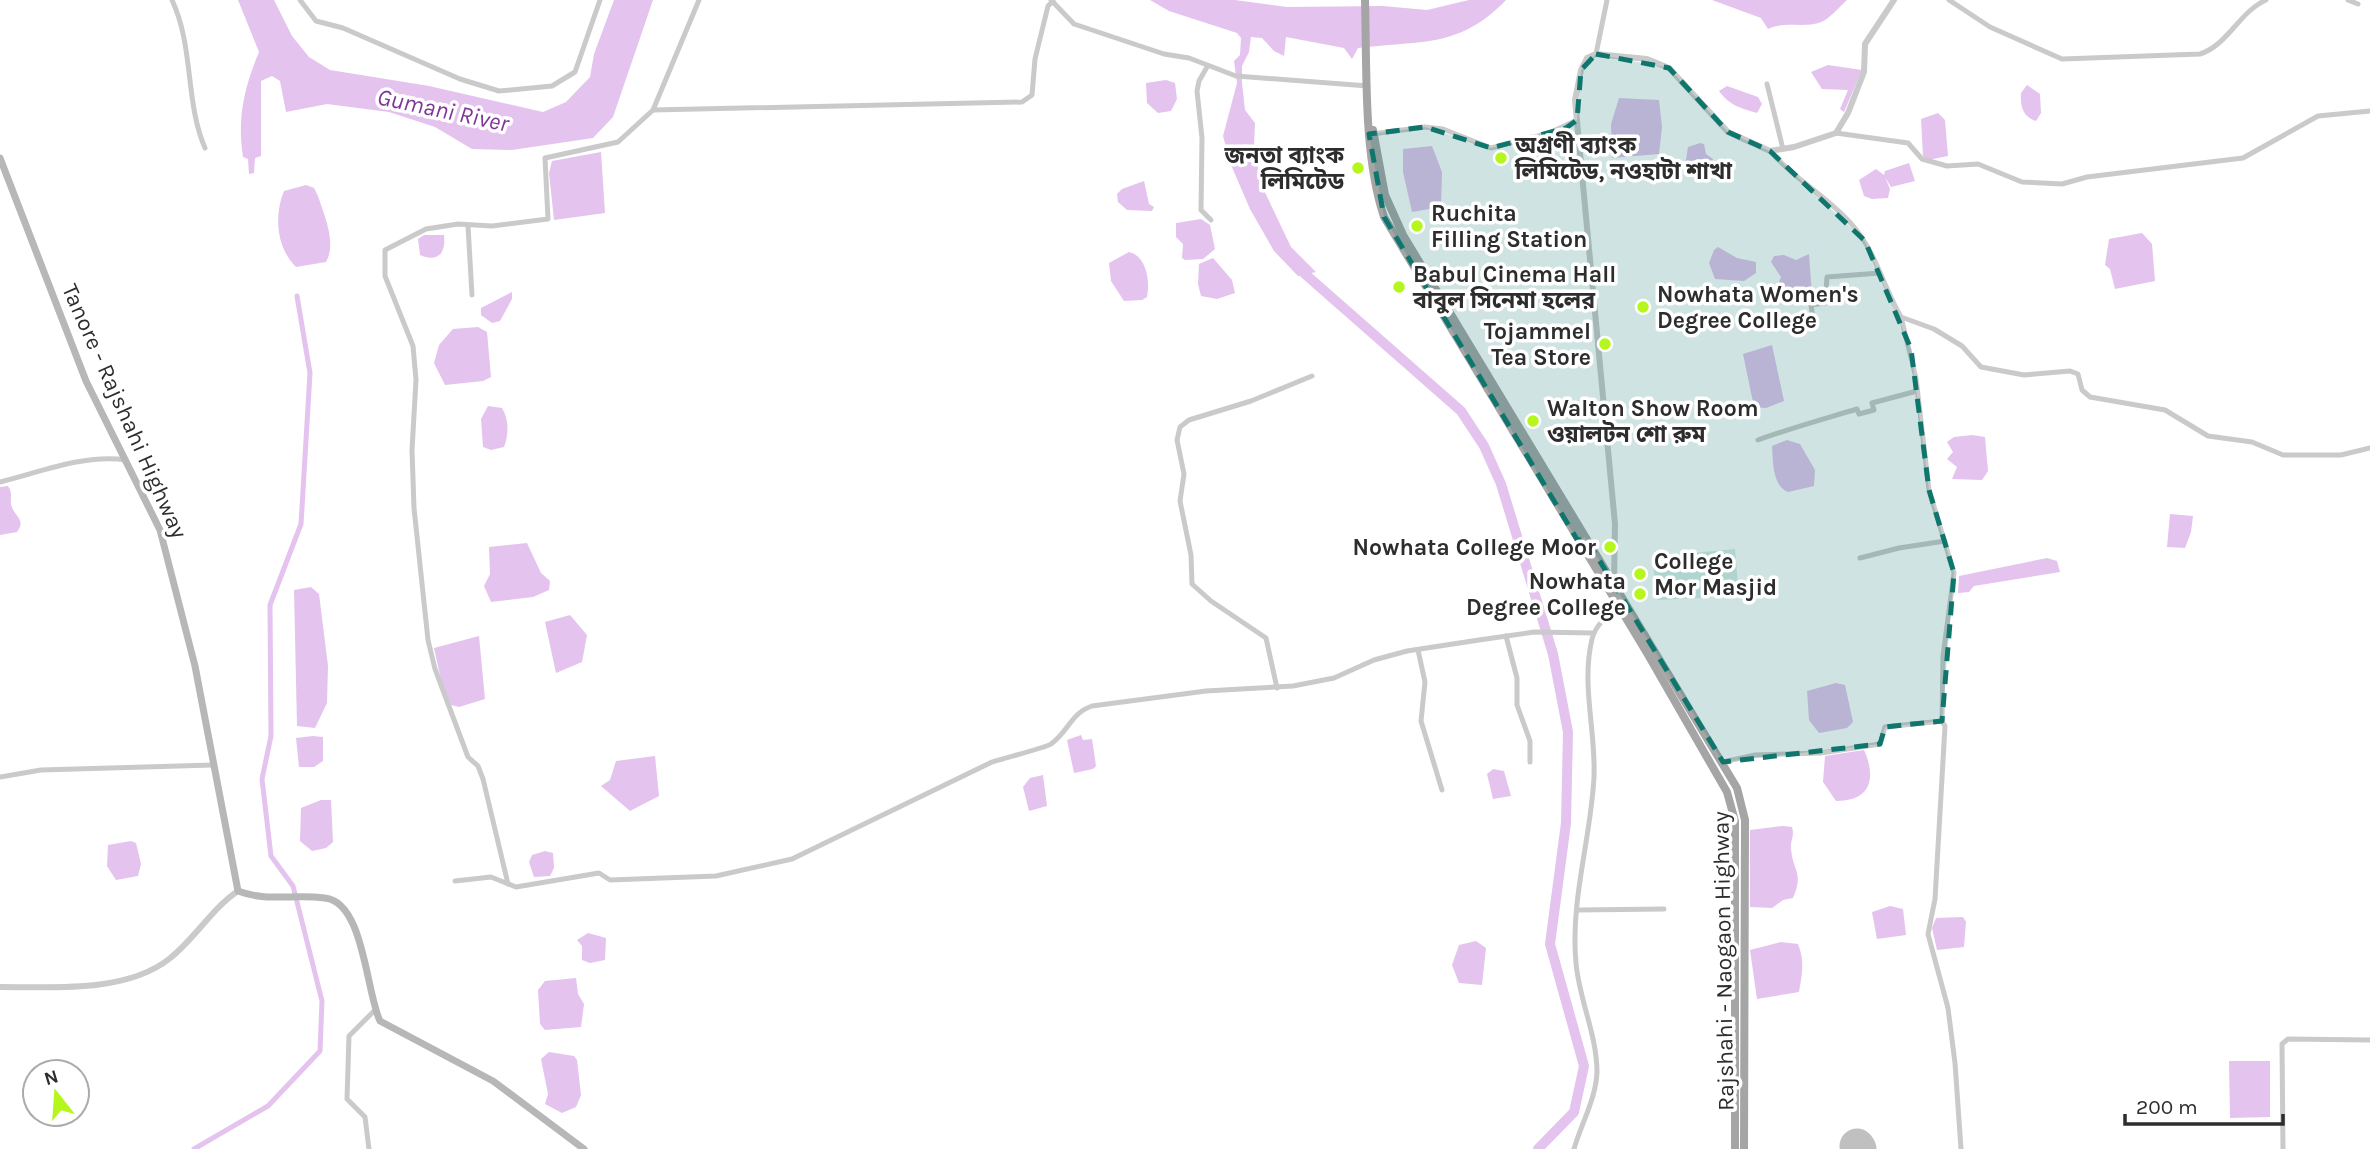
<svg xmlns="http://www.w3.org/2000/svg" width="2370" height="1149" font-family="Karla,'Noto Sans Bengali',sans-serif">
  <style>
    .green { fill: #d9ece9 }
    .water { fill: #e4c3ee }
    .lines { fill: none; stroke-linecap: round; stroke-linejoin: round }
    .canal { stroke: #e4c3ee; stroke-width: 5 }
    .river { stroke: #e4c3ee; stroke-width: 10 }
    .runway { stroke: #c0c0c0; stroke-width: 35 }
    .minor { stroke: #cacaca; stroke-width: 5 }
    .tertiary { stroke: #cacaca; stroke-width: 6 }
    .secondary { stroke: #b7b7b7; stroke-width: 7 }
    .primary { stroke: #a5a5a5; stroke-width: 8 }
    .marked { fill: #0f766e; fill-opacity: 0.2; stroke: #0f766e; stroke-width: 5; stroke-dasharray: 14 9; stroke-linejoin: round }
    .poi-dot { fill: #b5f61d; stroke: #fff; stroke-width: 2.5 }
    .labels { text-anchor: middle; stroke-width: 7; stroke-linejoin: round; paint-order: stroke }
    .poi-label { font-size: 23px; font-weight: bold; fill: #2d2d2d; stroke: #fff; text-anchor: start }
    .street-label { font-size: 23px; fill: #2d2d2d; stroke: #fff }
    .water-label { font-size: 24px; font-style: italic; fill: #7f3497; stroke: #fff }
  </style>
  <rect width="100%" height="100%" fill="#fff"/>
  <path class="green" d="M 1735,549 L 1739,596 L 1658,600 L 1652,557 Z"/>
  <g class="water">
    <path d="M 238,0 L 274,0 L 292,36 L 309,57 L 330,70 L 429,86 L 543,112 L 566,102 L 590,77 L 594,54 L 614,0 L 653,0 L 613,117 L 593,138 L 512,150 L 472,149 L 435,127 L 389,112 L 327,104 L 286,112 L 280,81 L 272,76 L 261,81 L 261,156 L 255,158 L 254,173 L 249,174 L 248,159 L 243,157 C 237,118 244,88 259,52 Z"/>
    <path d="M 1150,0 L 1235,0 L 1287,7 L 1383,6 L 1427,10 L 1469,0 L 1506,0 C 1459,49 1421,40 1358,48 L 1352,59 L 1344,48 L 1286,37 L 1284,56 L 1274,51 L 1262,38 L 1251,37 L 1249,52 L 1242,66 L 1242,83 L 1245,110 L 1255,123 L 1254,146 L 1261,184 L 1291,247 L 1316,272 L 1298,276 L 1274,251 L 1250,209 L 1231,165 L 1223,136 L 1237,83 L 1234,61 L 1240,55 L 1241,38 L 1237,33 L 1169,11 Z"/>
    <path d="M 1712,0 L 1847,0 C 1840,6 1833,15 1825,20 C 1809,30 1785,20 1768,29 L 1761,18 Z"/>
    <path d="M 1828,65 L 1862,70 L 1844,112 L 1840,109 L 1848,90 L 1822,89 L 1811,72 Z"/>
    <path d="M 1166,80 L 1175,83 L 1177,99 L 1171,111 L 1158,113 L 1147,103 L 1146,83 Z"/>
    <path d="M 2027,85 L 2040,94 L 2041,113 L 2036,121 C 2023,117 2020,106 2021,93 Z"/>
    <path d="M 1727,86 L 1758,97 L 1762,104 L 1757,113 C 1740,108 1729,105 1719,91 Z"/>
    <path d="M 1619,98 L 1659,100 L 1662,127 L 1659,154 L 1612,158 L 1611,124 Z"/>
    <path d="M 1938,113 L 1945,120 L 1948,156 L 1928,160 L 1923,156 L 1921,119 Z"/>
    <path d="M 1700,143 L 1704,144 L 1706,154 L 1713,159 L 1709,173 L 1690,170 L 1685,166 L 1688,147 Z"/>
    <path d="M 1432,146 L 1442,172 L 1441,207 L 1412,212 L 1403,172 L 1403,149 Z"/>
    <path d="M 601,152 L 605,213 L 554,220 L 549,173 L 552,161 Z"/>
    <path d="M 1909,163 L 1915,181 L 1891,187 L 1885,177 L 1890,189 L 1888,198 L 1872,199 L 1864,196 L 1859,180 L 1876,169 L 1884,175 L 1885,171 Z"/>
    <path d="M 1144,181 L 1149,204 L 1154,207 L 1152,211 L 1127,210 L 1118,202 L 1117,194 L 1122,189 Z"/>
    <path d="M 306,185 L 314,188 L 318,196 C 324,215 337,243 326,262 L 296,267 C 276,247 274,215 284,191 Z"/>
    <path d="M 1201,219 L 1210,225 L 1215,249 L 1203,259 L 1185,260 L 1182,258 L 1183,244 L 1176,237 L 1176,223 Z"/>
    <path d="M 2142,233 L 2152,244 L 2155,281 L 2115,289 L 2110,269 L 2105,265 L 2109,239 Z"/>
    <path d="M 424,235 L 444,235 C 446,253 438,263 420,255 L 418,239 Z"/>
    <path d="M 1718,247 L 1737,258 L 1756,262 L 1756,273 L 1744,281 L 1715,279 L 1709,263 L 1714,250 Z"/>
    <path d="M 1129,252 C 1147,256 1150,282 1147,297 L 1142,300 L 1124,301 L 1111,281 L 1109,263 Z"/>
    <path d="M 1809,254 L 1812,295 L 1792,303 L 1776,289 L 1781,277 L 1771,262 L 1774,256 L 1784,255 L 1796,260 Z"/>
    <path d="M 1213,258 L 1232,280 L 1235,293 L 1217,299 L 1201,296 L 1198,284 L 1199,264 Z"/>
    <path d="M 512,292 L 512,299 L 500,321 L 492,323 L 481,315 L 481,308 Z"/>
    <path d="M 478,327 L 487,332 L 491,377 L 483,381 L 445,385 L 434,363 L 439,345 L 453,329 Z"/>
    <path d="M 1772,345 L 1784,401 L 1766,408 L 1754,407 L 1743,354 Z"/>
    <path d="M 488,406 L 502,408 C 509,420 509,434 504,447 L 491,450 L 483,447 L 481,419 Z"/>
    <path d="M 1972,435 L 1985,437 L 1988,471 L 1982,480 L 1952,479 L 1957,467 L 1947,459 L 1953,452 L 1947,442 L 1954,437 Z"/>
    <path d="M 1787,440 L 1800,444 L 1815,470 L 1814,486 L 1788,492 C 1772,486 1773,460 1772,446 Z"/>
    <path d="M 8,486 C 13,494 10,496 11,504 C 13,516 27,519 17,532 L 0,535 L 0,487 Z"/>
    <path d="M 2170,514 L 2193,516 L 2191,532 L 2185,548 L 2167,547 Z"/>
    <path d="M 527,543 L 541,573 L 550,581 L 549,590 L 533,597 L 491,602 L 484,586 L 490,574 L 489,547 Z"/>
    <path d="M 2047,558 L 2057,561 L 2060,572 L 1974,586 L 1969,592 L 1958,593 L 1959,576 Z"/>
    <path d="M 311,587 L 319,594 L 328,666 L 327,703 L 315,728 L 297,726 L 294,590 Z"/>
    <path d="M 570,615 L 587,635 L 582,662 L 556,673 L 545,622 Z"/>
    <path d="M 479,636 L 485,699 L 459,707 L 451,705 L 441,680 L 434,648 Z"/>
    <path d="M 1836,683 L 1845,685 L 1853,722 L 1847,728 L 1819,733 L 1809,720 L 1807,691 Z"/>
    <path d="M 1081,735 L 1083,740 L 1092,739 L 1096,766 L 1093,769 L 1074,773 L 1067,740 Z"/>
    <path d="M 313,736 L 323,737 L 323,761 L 314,767 L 299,767 L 296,738 Z"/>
    <path d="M 1864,750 C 1876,777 1872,801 1836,801 L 1823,782 L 1825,756 Z"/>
    <path d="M 655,756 L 659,796 L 630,811 L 601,786 L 610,780 L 616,761 Z"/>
    <path d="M 1493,769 L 1504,771 L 1511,796 L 1493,799 L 1487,774 Z"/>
    <path d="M 1043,775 L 1047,806 L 1029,811 L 1023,787 L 1030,778 Z"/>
    <path d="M 321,800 L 331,800 L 333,842 L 326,848 L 312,851 L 300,841 L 301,808 Z"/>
    <path d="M 1783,826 L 1792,827 C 1795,837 1790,840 1791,849 C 1793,872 1804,872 1793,898 L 1783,900 L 1772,908 L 1750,907 L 1750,830 Z"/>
    <path d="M 131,841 L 136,843 L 141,864 L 138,876 L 116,880 L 107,866 L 108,845 Z"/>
    <path d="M 545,851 L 553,853 L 554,868 L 550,876 L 534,877 L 529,862 L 532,855 Z"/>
    <path d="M 1890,906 L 1903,909 L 1906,935 L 1877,939 L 1872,912 Z"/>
    <path d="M 1963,917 L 1966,922 L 1964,947 L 1937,950 L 1932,928 L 1936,918 Z"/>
    <path d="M 588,933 L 606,938 L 605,960 L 590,963 L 582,960 L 582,946 L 577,940 Z"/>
    <path d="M 1476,941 L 1486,948 L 1482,985 L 1459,983 L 1452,965 L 1459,945 Z"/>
    <path d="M 1781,942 L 1798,944 C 1805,961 1802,974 1799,992 L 1757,999 L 1750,950 Z"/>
    <path d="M 576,978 L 578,994 L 584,1004 L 581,1027 L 545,1030 L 540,1024 L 538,990 L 545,981 Z"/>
    <path d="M 549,1052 L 574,1056 L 577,1060 L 581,1095 L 576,1107 L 562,1113 L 545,1104 L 548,1094 L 541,1059 Z"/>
    <path d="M 2229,1061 L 2270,1061 L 2270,1117 L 2230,1118 Z"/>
  </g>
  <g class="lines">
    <path class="canal" d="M 194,1149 L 268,1106 L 320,1051 L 322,1001 L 293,886 L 271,856 L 262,779 L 271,736 L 270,605 L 301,524 L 310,373 L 297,296"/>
    <path class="river" d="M 1297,267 L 1461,411 L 1484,446 L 1501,484 L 1553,654 L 1568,732 L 1566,823 L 1550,944 L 1584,1066 L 1574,1112 L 1538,1149"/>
    <path class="runway" d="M 1857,1146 L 1859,1149"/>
    <g class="minor">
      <path d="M 172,0 C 194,47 185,102 205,148"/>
      <path d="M 300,0 L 316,21 L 343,28 L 460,79 L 499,91 L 552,86 L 575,72 L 600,0"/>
      <path d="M 699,0 L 653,110 L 1022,102 L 1032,95 L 1035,59 L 1048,6 L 1053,1"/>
      <path d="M 1051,0 L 1074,24 L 1164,54 L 1189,58 L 1236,76 L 1368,86"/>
      <path d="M 1949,0 L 1990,27 L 2062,59 L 2200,54 C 2228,45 2239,12 2266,0"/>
      <path d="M 2348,0 L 2358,4"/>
      <path d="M 1596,54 L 1607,0"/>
      <path d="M 1207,67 L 1199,81 L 1197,91 L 1202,138 L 1201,210 L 1211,220"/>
      <path d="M 1767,84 L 1783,149"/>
      <path d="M 1836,133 L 1908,143 L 1922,159 L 1947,166 L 1978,164 L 2022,182 L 2062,184 L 2087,177 L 2243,158 L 2318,116 L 2370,111"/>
      <path d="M 1372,134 L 1425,127 L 1443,129 L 1491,148 L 1549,133 L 1577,120"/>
      <path d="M 1770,151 C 1795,180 1830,198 1854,227 C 1876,253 1884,288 1901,317 L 1934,329 L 1962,346 L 1981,367 L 2024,375 L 2070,371 L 2078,374 L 2082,390 L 2090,397 L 2165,410 L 2208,436 L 2252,442 L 2283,455 L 2341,455 L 2370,448"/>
      <path d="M 468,226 L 472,295"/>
      <path d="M 1901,317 L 1916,378 L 1929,490 L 1954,573 L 1943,656 L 1942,721"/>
      <path d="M 1813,318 L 1811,305 L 1825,303 L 1827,277 L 1880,273"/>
      <path d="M 1758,440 C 1791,428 1824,419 1857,409 L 1859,414 L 1874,410 L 1872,403 L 1917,391"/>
      <path d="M 0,482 C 41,472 84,454 126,460"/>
      <path d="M 1860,558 L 1899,548 L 1945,541"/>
      <path d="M 1506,636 L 1517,678 L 1517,705 L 1530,741 L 1530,762"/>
      <path d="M 1418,650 L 1425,682 L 1421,721 L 1442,790"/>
      <path d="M 1277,688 L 1266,638 L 1211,601 L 1192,584 L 1191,555 L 1180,501 L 1184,474 L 1177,440 L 1180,427 L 1189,420 L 1251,401 L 1312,376"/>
      <path d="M 1723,762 L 1755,755 L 1821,753 L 1880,744 L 1885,727 L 1942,721 L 1945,726 L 1935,899 L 1928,934 L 1948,1008 L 1955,1063 L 1961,1149"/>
      <path d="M 0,777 L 41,770 L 213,765"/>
      <path d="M 455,881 L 491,877 L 516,887 L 599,873 L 610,880 L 716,876 L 792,859 L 992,762 C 1004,758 1045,748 1051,744 C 1068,732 1071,713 1092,706 L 1206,691 L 1293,686 L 1334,678 L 1374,660 L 1407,651 L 1479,640 L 1534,632 L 1594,633"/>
      <path d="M 508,884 L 483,779 L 478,766 L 468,757 L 435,669 L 428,640 L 414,508 L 412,450 L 416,380 L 413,346 L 385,276 L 385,250 L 426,229 L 458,224 L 492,226 L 548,219 L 545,158 L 618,142 L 653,110"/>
      <path d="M 1578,910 L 1664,909"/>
      <path d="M 369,1149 L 365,1117 L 347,1099 L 349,1036 L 375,1010"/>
      <path d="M 1574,1149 C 1581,1124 1596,1099 1597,1072 C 1597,1035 1579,999 1576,963 C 1570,901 1591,838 1594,777 C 1596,731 1581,685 1592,639 C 1596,624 1607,616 1619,608"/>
      <path d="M 2283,1149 L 2282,1044 L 2288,1039 L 2370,1040"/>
    </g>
    <g class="tertiary">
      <path d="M 1614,583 L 1615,524 L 1575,100 L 1581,70 L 1587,58 L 1596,54 L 1647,59 L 1669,68 L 1728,132 L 1770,151 L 1794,147 L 1836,133 L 1848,113 L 1864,72 L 1865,44 L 1894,0"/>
      <path d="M 0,987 C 52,987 126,993 169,959 C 195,939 211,909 238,891"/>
    </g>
    <path class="secondary" d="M 0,158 L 86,381 L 160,530 L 195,666 L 238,891 C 267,902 294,894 325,898 C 364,902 366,992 380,1021 L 493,1081 L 584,1149"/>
    <g class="primary">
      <path d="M 1365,0 C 1367,67 1363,154 1384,217 L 1647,653 L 1727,792 L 1735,821 L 1735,1149"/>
      <path d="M 1373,130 L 1385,195 L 1403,235 L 1737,788 L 1745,820 L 1744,1149"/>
    </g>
  </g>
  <path class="marked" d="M 1596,54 L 1669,68 L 1728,132 L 1770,151 L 1865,241 L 1911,349 L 1929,490 L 1954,573 L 1942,721 L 1885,727 L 1880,744 L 1723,762 L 1585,537 L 1578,541 L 1384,217 L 1369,134 L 1425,127 L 1491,148 L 1566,128 L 1577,120 L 1581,70 Z"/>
  <g class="poi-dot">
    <circle cx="1501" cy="158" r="7"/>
    <circle cx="1358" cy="168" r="7"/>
    <circle cx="1417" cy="226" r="7"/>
    <circle cx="1399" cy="287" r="7"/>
    <circle cx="1643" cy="307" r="7"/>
    <circle cx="1605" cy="344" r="7"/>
    <circle cx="1533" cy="421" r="7"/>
    <circle cx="1610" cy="547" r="7"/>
    <circle cx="1640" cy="574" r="7"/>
    <circle cx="1640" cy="594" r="7"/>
  </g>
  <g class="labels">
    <g class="poi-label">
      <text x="1515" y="153">অগ্রণী ব্যাংক<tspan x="1515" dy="26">লিমিটেড, নওহাটা শাখা</tspan></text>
      <text x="1344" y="163" text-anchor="end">জনতা ব্যাংক<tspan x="1344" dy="26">লিমিটেড</tspan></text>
      <text x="1431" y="221">Ruchita<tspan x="1431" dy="26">Filling Station</tspan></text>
      <text x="1413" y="282">Babul Cinema Hall<tspan x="1413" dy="26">বাবুল সিনেমা হলের</tspan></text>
      <text x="1657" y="302">Nowhata Women's<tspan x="1657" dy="26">Degree College</tspan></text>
      <text x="1591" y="339" text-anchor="end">Tojammel<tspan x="1591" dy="26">Tea Store</tspan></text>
      <text x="1547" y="416">Walton Show Room<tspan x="1547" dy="26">ওয়ালটন শো রুম</tspan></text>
      <text x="1596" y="555" text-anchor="end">Nowhata College Moor</text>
      <text x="1654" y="569">College<tspan x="1654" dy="26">Mor Masjid</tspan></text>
      <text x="1626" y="589" text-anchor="end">Nowhata<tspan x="1626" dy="26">Degree College</tspan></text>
    </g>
    <g class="street-label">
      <text transform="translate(125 411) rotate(66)" y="8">Tanore - Rajshahi Highway</text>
      <text transform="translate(1723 961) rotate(-91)" y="8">Rajshahi - Naogaon Highway</text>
    </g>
    <g class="water-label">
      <text transform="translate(443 110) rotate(12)" y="8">Gumani River</text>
    </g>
  </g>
  <g transform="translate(56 1093) rotate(343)"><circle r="33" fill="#ffffff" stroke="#ababab" stroke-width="2"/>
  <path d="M0-5L12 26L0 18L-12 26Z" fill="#b5f61d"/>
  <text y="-10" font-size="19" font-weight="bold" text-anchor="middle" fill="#2d2d2d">N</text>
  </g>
  <path d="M2125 1114v10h158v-10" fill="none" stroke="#2d2d2d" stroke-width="3.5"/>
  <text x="2136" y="1114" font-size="21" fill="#2d2d2d" stroke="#ffffff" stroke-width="5" paint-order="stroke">200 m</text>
</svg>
